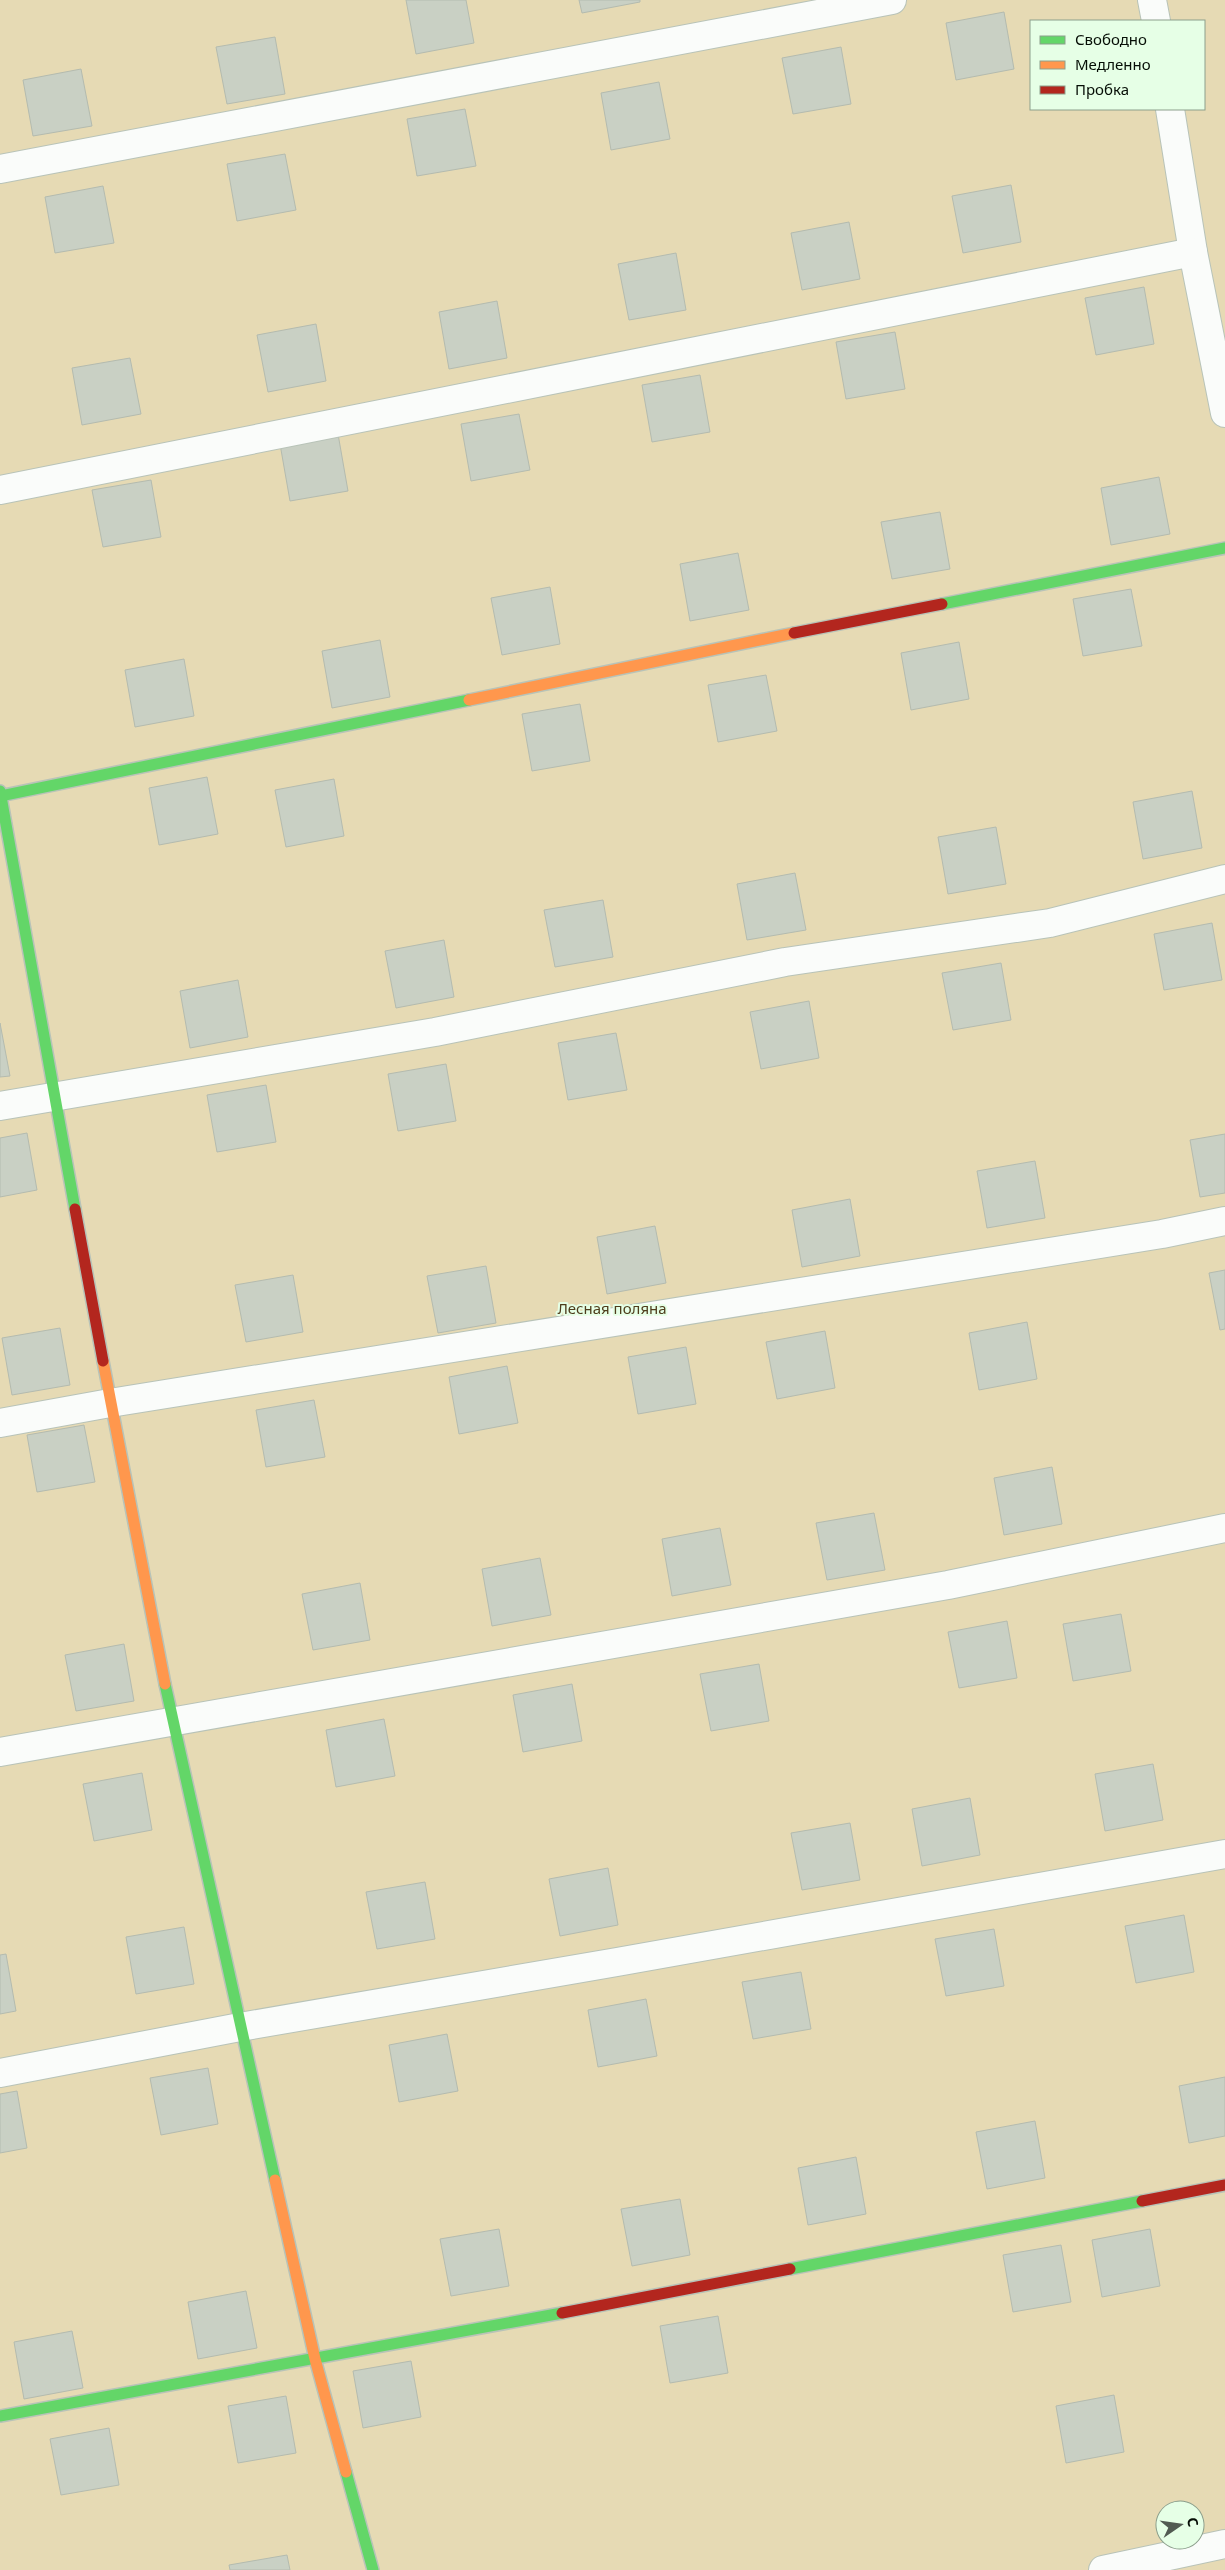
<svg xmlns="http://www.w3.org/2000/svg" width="1225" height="2570" font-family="'Noto Sans',sans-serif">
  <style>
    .green { fill: #e6dab4; fill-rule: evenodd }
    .building { fill: #c9d0c4; stroke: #b4bbaf }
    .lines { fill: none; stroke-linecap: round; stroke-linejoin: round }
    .street-casing { stroke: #b8c3b8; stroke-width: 30 }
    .fast-casing { stroke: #b8c3b8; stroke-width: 14 }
    .slow-casing { stroke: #b8c3b8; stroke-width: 14 }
    .jam-casing { stroke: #b8c3b8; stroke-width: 14 }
    .street { stroke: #fafcfa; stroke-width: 28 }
    .fast { stroke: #63d668; stroke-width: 11 }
    .slow { stroke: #ff974d; stroke-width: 11 }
    .jam { stroke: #b3261e; stroke-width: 11 }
    .labels { text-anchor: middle; stroke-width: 4; stroke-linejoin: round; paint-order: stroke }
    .park-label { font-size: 15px; fill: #4e3d1c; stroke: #e6ffe6 }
  </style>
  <rect width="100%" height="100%" fill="#dfebdf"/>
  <path class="green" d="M 0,0 L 1225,0 L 1225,2570 L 0,2570 ZM 1031,21 L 1204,21 L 1204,109 L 1031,109 ZM 1165,2510 L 1195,2510 L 1195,2540 L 1165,2540 Z"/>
  <g class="building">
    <path d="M 406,0 L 466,0 L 474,43 L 416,54 Z"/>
    <path d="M 579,0 L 640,0 L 640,2 L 582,13 Z"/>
    <path d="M 1004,12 L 1014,69 L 956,80 L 946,23 Z"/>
    <path d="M 275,37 L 285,94 L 227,104 L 216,47 Z"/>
    <path d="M 841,47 L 851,104 L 793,114 L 782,58 Z"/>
    <path d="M 81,69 L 92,126 L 33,136 L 23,80 Z"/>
    <path d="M 659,82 L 670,139 L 611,150 L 601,93 Z"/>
    <path d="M 465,109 L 476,166 L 417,176 L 407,119 Z"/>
    <path d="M 285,154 L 296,210 L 237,221 L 227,164 Z"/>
    <path d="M 1011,185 L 1021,242 L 963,253 L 952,196 Z"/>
    <path d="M 103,186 L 114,243 L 55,253 L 45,197 Z"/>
    <path d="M 849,222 L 860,279 L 802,290 L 791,233 Z"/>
    <path d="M 676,253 L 686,310 L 629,320 L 618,264 Z"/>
    <path d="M 1144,287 L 1154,344 L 1096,355 L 1085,298 Z"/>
    <path d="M 497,301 L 507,358 L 449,369 L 439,312 Z"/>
    <path d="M 316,324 L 326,381 L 268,392 L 257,335 Z"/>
    <path d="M 895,332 L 905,389 L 846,399 L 836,342 Z"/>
    <path d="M 130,358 L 141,414 L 82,425 L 72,368 Z"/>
    <path d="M 700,375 L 710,432 L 652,442 L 642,385 Z"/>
    <path d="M 519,414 L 530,470 L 471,481 L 461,424 Z"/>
    <path d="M 338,434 L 348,491 L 290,501 L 280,444 Z"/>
    <path d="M 1159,477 L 1170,534 L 1111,545 L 1101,488 Z"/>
    <path d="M 151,480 L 161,537 L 103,547 L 92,490 Z"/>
    <path d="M 940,512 L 950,569 L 892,579 L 881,522 Z"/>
    <path d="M 738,553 L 749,610 L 690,621 L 680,564 Z"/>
    <path d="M 550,587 L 560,644 L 502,655 L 491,598 Z"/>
    <path d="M 1131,589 L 1142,646 L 1083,656 L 1073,599 Z"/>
    <path d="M 380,640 L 390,697 L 332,708 L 322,651 Z"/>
    <path d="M 959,642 L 969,699 L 911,710 L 901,653 Z"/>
    <path d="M 184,659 L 194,716 L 135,727 L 125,670 Z"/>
    <path d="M 766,675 L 777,731 L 718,742 L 708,685 Z"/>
    <path d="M 580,704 L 590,761 L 532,771 L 522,714 Z"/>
    <path d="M 207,777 L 218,834 L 159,845 L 149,788 Z"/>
    <path d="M 334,779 L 344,836 L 286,847 L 275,790 Z"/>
    <path d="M 1192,791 L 1202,848 L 1143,859 L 1133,802 Z"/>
    <path d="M 996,827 L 1006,884 L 948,894 L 938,837 Z"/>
    <path d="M 795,873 L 806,930 L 747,940 L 737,884 Z"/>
    <path d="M 603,900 L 613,957 L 555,967 L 544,910 Z"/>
    <path d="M 1212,923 L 1222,980 L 1164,990 L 1154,934 Z"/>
    <path d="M 444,940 L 454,997 L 396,1008 L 385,951 Z"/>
    <path d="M 1001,963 L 1011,1020 L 953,1030 L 942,973 Z"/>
    <path d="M 238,980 L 248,1037 L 190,1048 L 180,991 Z"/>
    <path d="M 809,1001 L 819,1058 L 761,1069 L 750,1012 Z"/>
    <path d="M 0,1023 L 10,1076 L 0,1077 Z"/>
    <path d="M 616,1033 L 627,1090 L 568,1100 L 558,1043 Z"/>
    <path d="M 446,1064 L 456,1121 L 398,1131 L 388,1074 Z"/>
    <path d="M 266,1085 L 276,1142 L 217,1152 L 207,1095 Z"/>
    <path d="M 27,1133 L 37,1190 L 0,1197 L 0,1138 Z"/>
    <path d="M 1225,1134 L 1225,1193 L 1200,1197 L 1190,1140 Z"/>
    <path d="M 1035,1161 L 1045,1218 L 987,1228 L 977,1171 Z"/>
    <path d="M 850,1199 L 860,1256 L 802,1267 L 792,1210 Z"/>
    <path d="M 655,1226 L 666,1283 L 607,1294 L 597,1237 Z"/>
    <path d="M 486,1266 L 496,1323 L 438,1333 L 427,1276 Z"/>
    <path d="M 1225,1270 L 1225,1329 L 1220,1330 L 1209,1273 Z"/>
    <path d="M 293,1275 L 303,1332 L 246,1342 L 235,1285 Z"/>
    <path d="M 1027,1322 L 1037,1379 L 979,1390 L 969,1333 Z"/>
    <path d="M 60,1328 L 70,1385 L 12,1395 L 2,1338 Z"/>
    <path d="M 825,1331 L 835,1388 L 777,1399 L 766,1342 Z"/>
    <path d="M 686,1347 L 696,1404 L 638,1414 L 628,1357 Z"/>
    <path d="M 507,1366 L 518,1423 L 459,1434 L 449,1377 Z"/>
    <path d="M 314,1400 L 325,1457 L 266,1467 L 256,1410 Z"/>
    <path d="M 84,1425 L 95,1482 L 37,1492 L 27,1435 Z"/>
    <path d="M 1052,1467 L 1062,1524 L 1004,1535 L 994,1478 Z"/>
    <path d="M 874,1513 L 885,1570 L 827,1580 L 816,1523 Z"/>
    <path d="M 720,1528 L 731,1585 L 672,1596 L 662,1539 Z"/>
    <path d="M 540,1558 L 551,1615 L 492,1626 L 482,1569 Z"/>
    <path d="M 360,1583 L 370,1640 L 313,1650 L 302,1594 Z"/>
    <path d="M 1121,1614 L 1131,1671 L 1073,1681 L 1063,1624 Z"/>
    <path d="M 1007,1621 L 1017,1678 L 959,1688 L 948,1632 Z"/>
    <path d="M 124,1644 L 134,1701 L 76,1711 L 65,1655 Z"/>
    <path d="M 759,1664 L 769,1721 L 711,1731 L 700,1674 Z"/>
    <path d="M 572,1684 L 582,1741 L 523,1752 L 513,1695 Z"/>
    <path d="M 384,1719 L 395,1776 L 336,1787 L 326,1730 Z"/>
    <path d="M 1153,1764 L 1163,1820 L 1105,1831 L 1095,1774 Z"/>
    <path d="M 142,1773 L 152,1830 L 94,1841 L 83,1784 Z"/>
    <path d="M 970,1798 L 980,1855 L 922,1866 L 912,1809 Z"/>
    <path d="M 850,1823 L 860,1880 L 802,1890 L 791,1833 Z"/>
    <path d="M 608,1868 L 618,1925 L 560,1936 L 549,1879 Z"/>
    <path d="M 425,1882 L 435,1939 L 377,1949 L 366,1892 Z"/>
    <path d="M 1184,1915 L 1194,1972 L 1136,1983 L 1125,1926 Z"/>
    <path d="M 184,1927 L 194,1984 L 136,1994 L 126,1937 Z"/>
    <path d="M 994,1929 L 1004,1986 L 946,1996 L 935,1939 Z"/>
    <path d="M 6,1954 L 16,2011 L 0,2014 L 0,1955 Z"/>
    <path d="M 801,1972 L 811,2029 L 753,2039 L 742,1982 Z"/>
    <path d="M 646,1999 L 657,2056 L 598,2067 L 588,2010 Z"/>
    <path d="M 447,2034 L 458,2091 L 399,2102 L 389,2045 Z"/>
    <path d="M 208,2068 L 218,2124 L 161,2135 L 150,2078 Z"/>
    <path d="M 1225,2077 L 1225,2136 L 1189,2143 L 1179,2086 Z"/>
    <path d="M 17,2091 L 27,2148 L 0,2153 L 0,2094 Z"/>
    <path d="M 1035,2121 L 1045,2178 L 987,2189 L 976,2132 Z"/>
    <path d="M 856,2157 L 866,2214 L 808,2225 L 798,2168 Z"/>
    <path d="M 680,2199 L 690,2255 L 632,2266 L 621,2209 Z"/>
    <path d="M 499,2229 L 509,2286 L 451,2296 L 440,2239 Z"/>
    <path d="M 1150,2229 L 1160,2286 L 1102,2297 L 1092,2240 Z"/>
    <path d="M 1061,2245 L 1071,2302 L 1013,2312 L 1003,2255 Z"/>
    <path d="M 246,2291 L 257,2348 L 198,2359 L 188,2302 Z"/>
    <path d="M 718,2316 L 728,2373 L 670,2383 L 660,2326 Z"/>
    <path d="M 72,2331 L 83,2388 L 24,2399 L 14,2342 Z"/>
    <path d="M 411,2361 L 421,2417 L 363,2428 L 353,2371 Z"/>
    <path d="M 1114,2395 L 1124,2452 L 1066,2463 L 1056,2406 Z"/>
    <path d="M 286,2396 L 296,2453 L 238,2463 L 228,2406 Z"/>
    <path d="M 109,2428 L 119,2485 L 61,2495 L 50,2439 Z"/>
    <path d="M 287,2555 L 290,2570 L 230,2570 L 229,2565 Z"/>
  </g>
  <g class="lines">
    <defs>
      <g id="street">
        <path d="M 1152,0 L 1156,21"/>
        <path d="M 1170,109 L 1193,252 L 1225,413"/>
        <path d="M 0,169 L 892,0"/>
        <path d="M 0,490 L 1193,252"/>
        <path d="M 0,1106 L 435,1032 L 785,962 L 1050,923 L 1225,879"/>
        <path d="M 0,1423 L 110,1403 L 1162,1234 L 1225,1221"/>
        <path d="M 0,1752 L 948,1585 L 1225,1528"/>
        <path d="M 0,2073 L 240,2027 L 617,1962 L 1225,1854"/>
        <path d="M 1103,2570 L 1225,2544"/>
      </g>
      <g id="fast">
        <path d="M 942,604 L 1225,548"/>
        <path d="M 0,791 L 75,1209"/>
        <path d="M 0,796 L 469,700"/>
        <path d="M 165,1684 L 275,2180"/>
        <path d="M 790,2269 L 1142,2201"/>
        <path d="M 0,2416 L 562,2313"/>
        <path d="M 346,2472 L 373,2570"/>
      </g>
      <g id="slow">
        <path d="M 469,700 L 794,633"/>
        <path d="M 103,1361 L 165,1684"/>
        <path d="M 275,2180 L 315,2359 L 346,2472"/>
      </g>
      <g id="jam">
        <path d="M 794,633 L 942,604"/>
        <path d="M 75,1209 L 103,1361"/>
        <path d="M 1142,2201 L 1225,2185"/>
        <path d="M 562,2313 L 790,2269"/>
      </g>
    </defs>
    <use href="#street" class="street-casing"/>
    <use href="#fast" class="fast-casing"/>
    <use href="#slow" class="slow-casing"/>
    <use href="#jam" class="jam-casing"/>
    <use href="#street" class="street"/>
    <use href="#fast" class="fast"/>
    <use href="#slow" class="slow"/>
    <use href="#jam" class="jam"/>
  </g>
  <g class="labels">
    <g class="park-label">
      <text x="612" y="1314">Лесная поляна</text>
    </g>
  </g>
  <rect x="1030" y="20" width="175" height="90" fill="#e6ffe6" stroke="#8c9f8c"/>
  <rect x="1040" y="36" width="25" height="8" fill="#63d668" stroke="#8c9f8c"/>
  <text x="1075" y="45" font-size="15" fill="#060e06">Свободно</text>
  <rect x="1040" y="61" width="25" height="8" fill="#ff974d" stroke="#8c9f8c"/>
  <text x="1075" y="70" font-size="15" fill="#060e06">Медленно</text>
  <rect x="1040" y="86" width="25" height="8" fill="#b3261e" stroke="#8c9f8c"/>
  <text x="1075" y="95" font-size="15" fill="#060e06">Пробка</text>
  <g transform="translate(1180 2525) rotate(77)"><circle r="24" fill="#e6ffe6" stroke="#8c9f8c"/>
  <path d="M0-4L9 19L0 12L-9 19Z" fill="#525b52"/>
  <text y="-8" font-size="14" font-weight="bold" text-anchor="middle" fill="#060e06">С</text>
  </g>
</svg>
